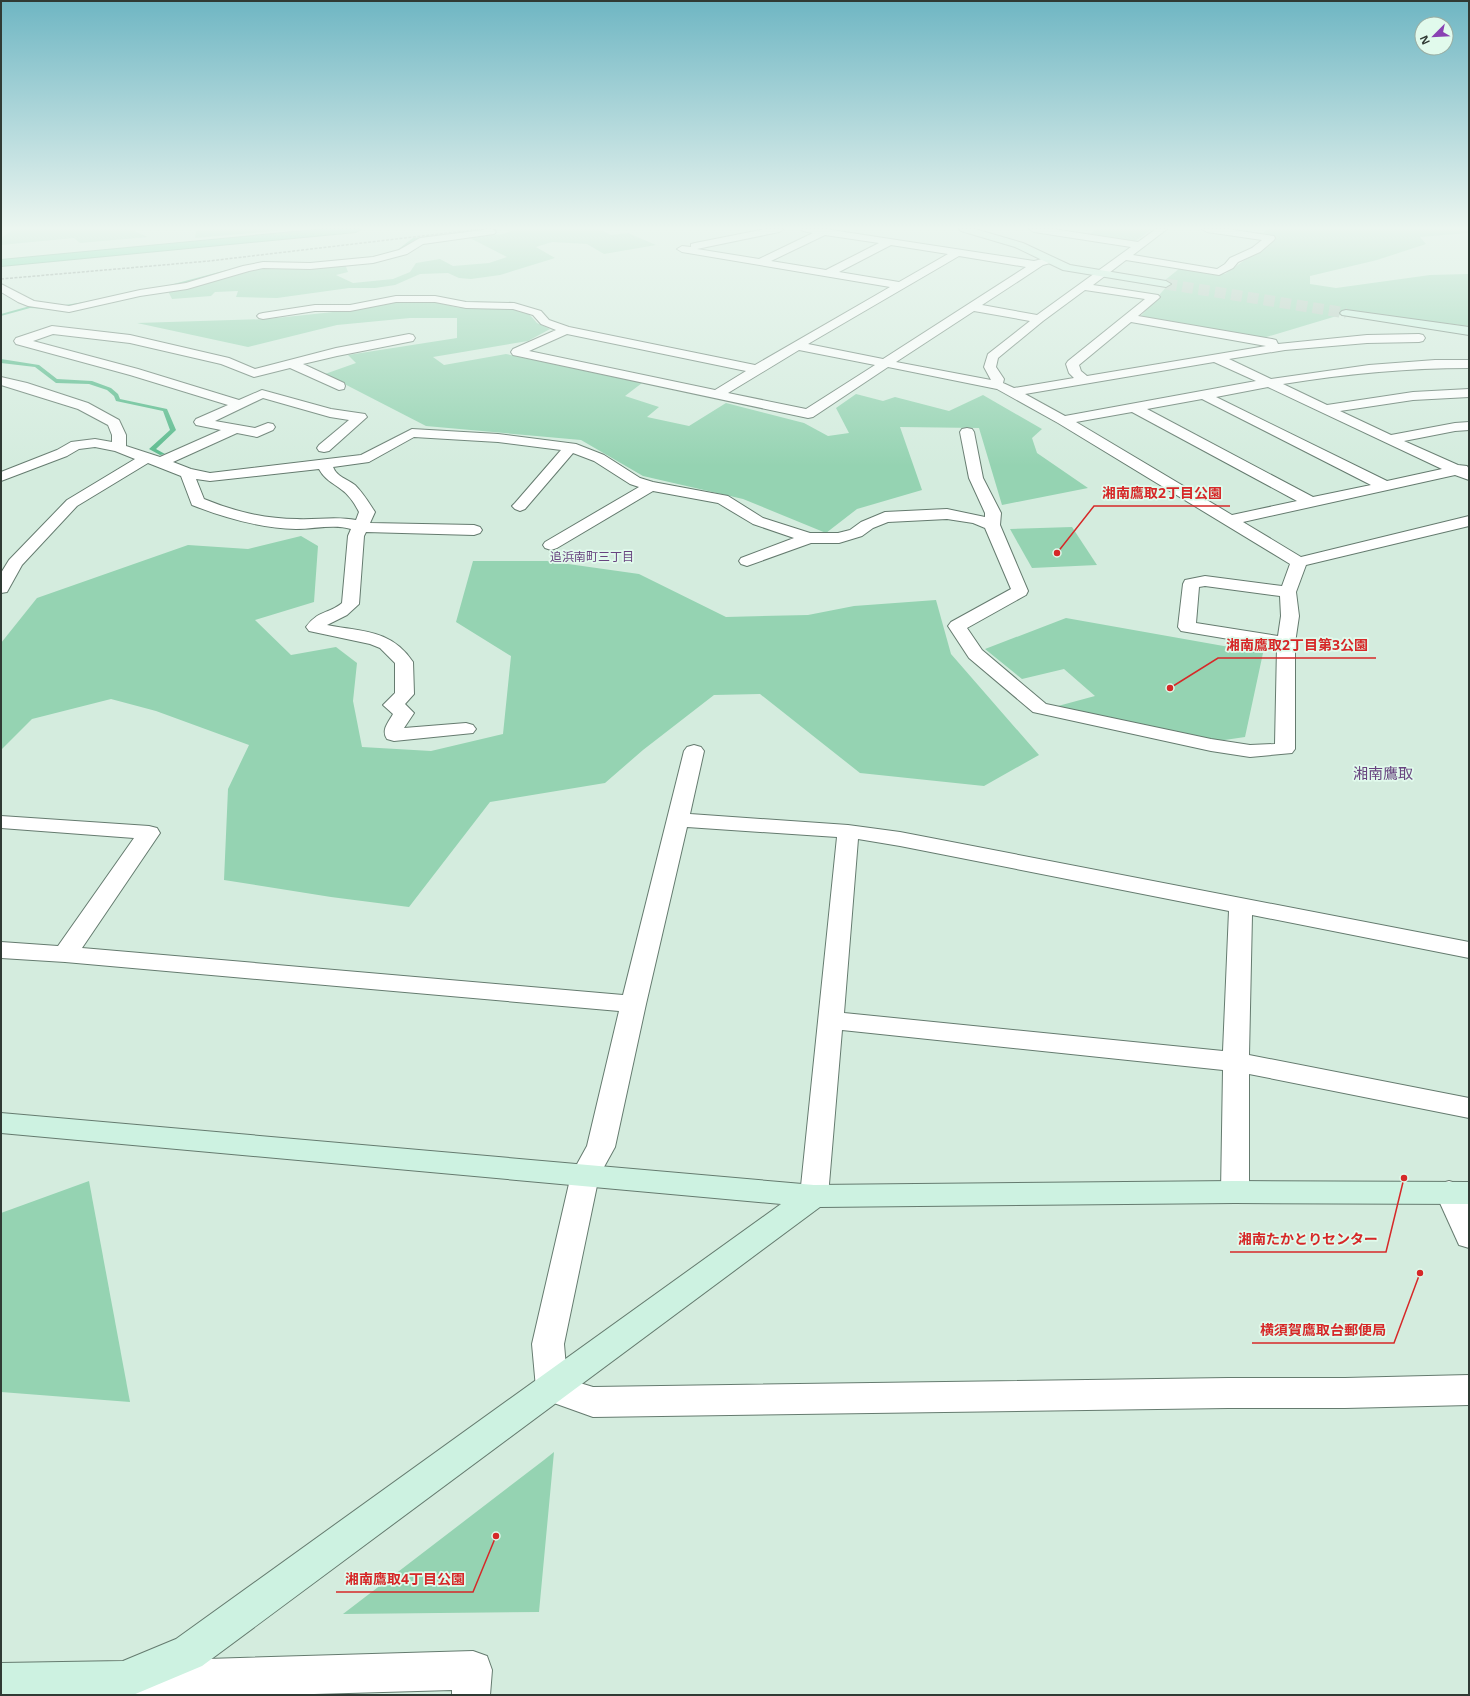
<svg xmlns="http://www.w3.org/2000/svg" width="1470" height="1696" font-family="'Noto Sans','Noto Sans JP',sans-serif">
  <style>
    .green { fill: #95d3b2 }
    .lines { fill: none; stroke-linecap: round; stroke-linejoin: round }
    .stream { fill: #59ba8c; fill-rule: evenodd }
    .street-tunnel { stroke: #b3c8bc; stroke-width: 11; stroke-dasharray: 11 5.5; stroke-linecap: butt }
    .street-casing { stroke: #657b6f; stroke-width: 2 }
    .secondary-casing { stroke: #657b6f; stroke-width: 2 }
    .highway-casing { stroke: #4a9f78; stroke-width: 2 }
    .street { fill: #fff; fill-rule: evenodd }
    .secondary { fill: #cdf2e1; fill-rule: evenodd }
    .highway { fill: #58d59c; fill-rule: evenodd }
    .rail { stroke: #74847b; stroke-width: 1.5; stroke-dasharray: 3 1.5; stroke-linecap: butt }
    .labels { text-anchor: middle; stroke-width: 3.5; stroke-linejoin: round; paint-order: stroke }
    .far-neighbourhood-label { font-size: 12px; fill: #68447f; stroke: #e1faec }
    .quarter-label { font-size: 15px; fill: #68447f; stroke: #e1faec }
    .leader { fill: none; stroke: #d62828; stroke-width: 1.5 }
    .callout-dot { fill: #d62828; stroke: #e1faec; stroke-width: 1.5 }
    .callout-label { font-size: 14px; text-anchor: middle; font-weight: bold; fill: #d62828; stroke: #e1faec; stroke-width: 3.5; stroke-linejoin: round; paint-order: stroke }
  </style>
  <rect width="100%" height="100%" fill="#d4ecde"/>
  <g class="green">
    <path d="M 14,229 L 129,229 L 148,237 L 80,243 L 74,238 L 1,245 L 1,238 Z"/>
    <path d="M 212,229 L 272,229 L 275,231 L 195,238 L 196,231 Z"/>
    <path d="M 516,229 L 600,229 L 611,235 L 628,233 L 656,245 L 604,254 L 587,244 L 552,242 L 536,247 L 555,258 L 500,275 L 471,279 L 459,278 L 448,273 L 420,274 L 395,285 L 375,288 L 349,288 L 277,298 L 236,297 L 238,291 L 215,292 L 211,296 L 172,299 L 168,291 L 191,288 L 249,268 L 345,264 L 348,272 L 336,275 L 353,283 L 393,279 L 410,272 L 416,263 L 440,259 L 453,266 L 489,263 L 507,257 L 468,237 L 503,234 Z"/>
    <path d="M 1097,229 L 1152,229 L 1133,243 L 1087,236 Z"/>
    <path d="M 1267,229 L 1469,229 L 1469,233 L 1420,237 L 1426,244 L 1377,260 L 1310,276 L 1310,284 L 1336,288 L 1430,275 L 1469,274 L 1469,326 L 1350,312 L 1263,338 L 1140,317 L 1168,285 L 1164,281 L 1180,268 L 1225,274 L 1276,238 L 1261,235 Z"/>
    <path d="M 396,301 L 430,301 L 460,308 L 510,308 L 529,314 L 537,323 L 550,329 L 528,341 L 433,357 L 444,365 L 506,354 L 642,383 L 625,396 L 659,407 L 647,417 L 689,426 L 726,403 L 804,423 L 828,436 L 849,433 L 836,408 L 856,394 L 883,401 L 895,397 L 949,411 L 983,395 L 1042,429 L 1032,438 L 1037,453 L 1088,488 L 1002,505 L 979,428 L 900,427 L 922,490 L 857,509 L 826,533 L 743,499 L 643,476 L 581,440 L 426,426 L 325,374 L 356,363 L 348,355 L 457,338 L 457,318 L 410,318 L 337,325 L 248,347 L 137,323 L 267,319 L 352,310 Z"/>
    <path d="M 1072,527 L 1097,565 L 1032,568 L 1010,529 Z"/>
    <path d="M 301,536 L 318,546 L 314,602 L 255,620 L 291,655 L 336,647 L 357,663 L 353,701 L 362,747 L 431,751 L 503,734 L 511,656 L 456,622 L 473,561 L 547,561 L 639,574 L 726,617 L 808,615 L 854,606 L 936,600 L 951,654 L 1039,755 L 984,786 L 860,773 L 760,694 L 714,695 L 643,750 L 605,783 L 490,802 L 409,907 L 331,897 L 224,880 L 228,789 L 249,745 L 156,711 L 111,699 L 32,719 L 1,750 L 1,643 L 37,598 L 188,545 L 248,549 Z"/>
    <path d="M 1066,618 L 1263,653 L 1245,737 L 1211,742 L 1058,706 L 1095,696 L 1064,669 L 1022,679 L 985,649 Z"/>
    <path d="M 89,1181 L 130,1402 L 1,1392 L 1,1213 Z"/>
    <path d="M 554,1452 L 539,1612 L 343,1614 L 544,1460 Z"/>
  </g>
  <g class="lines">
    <g class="stream">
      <path d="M 489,229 L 502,229 L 481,232 L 479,231 Z"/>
      <path d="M 431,236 L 432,238 L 415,240 L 399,252 L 396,251 L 413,238 Z"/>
      <path d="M 227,270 L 229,272 L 168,287 L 166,286 Z"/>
      <path d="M 85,302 L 87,304 L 52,309 L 30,308 L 1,316 L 1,314 L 30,306 L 52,307 Z"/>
      <path d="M 1,359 L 39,365 L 57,379 L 92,381 L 111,388 L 118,394 L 120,399 L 167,409 L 176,430 L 156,449 L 165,454 L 160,455 L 149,449 L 170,430 L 163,411 L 116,401 L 114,396 L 107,390 L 89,384 L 56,383 L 35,367 L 1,363 Z"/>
    </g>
    <path class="street-tunnel" d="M 1166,284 L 1346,313"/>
    <defs>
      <g id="street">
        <path d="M 491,229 L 494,230 L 496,232 L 494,234 L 423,244 L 407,254 L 373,263 L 310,269 L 263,268 L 249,271 L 187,289 L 140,296 L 69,312 L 28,306 L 18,302 L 1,292 L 1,284 L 34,301 L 69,306 L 140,290 L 186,283 L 243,266 L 263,262 L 310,263 L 373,257 L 399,250 L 420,238 Z"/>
        <path d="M 765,229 L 784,229 L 779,232 L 697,249 L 759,259 L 813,233 L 803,231 L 801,229 L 825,229 L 1034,261 L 1050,257 L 1054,258 L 1055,260 L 1054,262 L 1043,265 L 982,305 L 1037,315 L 1131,247 L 1034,232 L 1029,229 L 1053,229 L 1138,242 L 1156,229 L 1167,229 L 1133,255 L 1217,269 L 1225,264 L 1230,258 L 1252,248 L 1262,240 L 1207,232 L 1202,229 L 1227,229 L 1274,236 L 1275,238 L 1274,240 L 1260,252 L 1238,262 L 1233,268 L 1219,275 L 1126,260 L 1093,285 L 1158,295 L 1160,297 L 1158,299 L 1138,316 L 1272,339 L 1276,340 L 1278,344 L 1367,335 L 1419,334 L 1423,335 L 1425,338 L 1423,341 L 1419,342 L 1367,343 L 1285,350 L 1229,359 L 1271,379 L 1369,365 L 1435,360 L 1469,360 L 1469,368 C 1406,368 1345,374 1283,384 L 1327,405 L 1413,392 L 1469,389 L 1469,397 L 1413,400 L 1340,411 L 1391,435 L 1455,423 L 1469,422 L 1469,430 L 1455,431 L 1404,441 L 1458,465 L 1467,466 L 1469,469 L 1469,480 L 1455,475 L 1243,522 L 1301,557 L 1469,516 L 1469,526 L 1306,565 L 1296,592 L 1299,616 L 1295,643 L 1295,749 L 1292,753 L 1250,757 L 1211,751 L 1033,712 L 969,658 L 948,626 L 951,622 L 1011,589 L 985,528 L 973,523 L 947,519 L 888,522 L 873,528 L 862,536 L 839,543 L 811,543 L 747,566 L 741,564 L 739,561 L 741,558 L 794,538 L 753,524 L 718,503 L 653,491 L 557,548 L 551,550 L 545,548 L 543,545 L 545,542 L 639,487 L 630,484 L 594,461 L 573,453 L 525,509 L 520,511 L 515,509 L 512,506 L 515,503 L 561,450 L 498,442 L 414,437 L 369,462 L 333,467 C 337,477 347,479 355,485 C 363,493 369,503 375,512 L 370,523 L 474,525 L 480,527 L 482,530 L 480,533 L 474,535 L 366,532 L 364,536 L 359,604 L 347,615 L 327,625 C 362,632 391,629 413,662 L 414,694 L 405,704 L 414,713 L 404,728 L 466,723 L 473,725 L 476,729 L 473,733 L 394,741 L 387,739 C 381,730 388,723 393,714 L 383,705 L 395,693 L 395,663 L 380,648 L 370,644 L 309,631 L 306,627 C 318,610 329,614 342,603 L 348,536 L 351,529 C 334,524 314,529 296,529 C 260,528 225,518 192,505 L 181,476 L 148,463 L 77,506 L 22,565 L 7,592 L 1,593 L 1,573 L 9,560 L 67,500 L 135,459 L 115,451 L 95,447 L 79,449 L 67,456 L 1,481 L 1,472 L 57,450 L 71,442 L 95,439 L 112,442 L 112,435 L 108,425 L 78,409 L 1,385 L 1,377 L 27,383 L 88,403 L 119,420 L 126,435 L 126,446 L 160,457 L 221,430 L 196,425 L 194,422 L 196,419 L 228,405 L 130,375 L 16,344 L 14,341 L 16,338 L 52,326 L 130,335 L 229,358 L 255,369 L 336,348 L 409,334 L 413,335 L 415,338 L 413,341 L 337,356 L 303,364 L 344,383 L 345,386 L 344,389 L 339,390 L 290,368 L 254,377 L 221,364 L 130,343 L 53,334 L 33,341 L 138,369 L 239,400 L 262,390 L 331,409 L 365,414 L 367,417 L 329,451 L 324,452 L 319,451 L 317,448 L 319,445 L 349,420 L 330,417 L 263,398 L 215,421 L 255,428 L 268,423 L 273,424 L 275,427 L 273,430 L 257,437 L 237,433 L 173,462 L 191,469 L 210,473 L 361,455 L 412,429 L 498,434 L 576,444 L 604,455 L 640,478 L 653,482 L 728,496 L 763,518 L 810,533 L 838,533 L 850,530 L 861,522 L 885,512 L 947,509 L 985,517 L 985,513 L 969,478 L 960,432 L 962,429 L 967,428 L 972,429 L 974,432 L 983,478 L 1001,513 L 1000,525 L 1028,591 L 1026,595 L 967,628 L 982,650 L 1046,704 L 1211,739 L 1250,745 L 1275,744 L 1277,647 L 1181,631 L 1178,627 L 1183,584 L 1185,580 L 1205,576 L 1282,586 L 1290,564 L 1058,423 L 997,389 L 888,367 L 813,417 L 808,418 L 513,355 L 511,352 L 513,349 L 556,330 L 541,324 L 533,315 L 513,309 L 466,308 L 435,302 L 396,302 L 350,311 L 315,311 L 263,319 L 259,318 L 257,316 L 259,314 L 263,313 L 315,305 L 350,305 L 396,296 L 435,296 L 466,302 L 514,303 L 541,311 L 549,320 L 569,327 L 755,365 L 890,287 L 682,252 L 677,249 L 682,246 L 691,247 L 691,244 L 695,243 ZM 825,235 L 879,243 L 826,270 L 771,261 ZM 891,245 L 948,254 L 899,282 L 839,272 ZM 959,256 L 1026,267 L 883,359 L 808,344 ZM 1085,290 L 1145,299 L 1068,361 L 1066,364 L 1069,373 L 1074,378 L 1014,388 L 1003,383 L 1004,379 L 996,367 L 998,358 L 1043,321 ZM 974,311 L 1030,321 L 988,354 L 984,367 L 991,380 L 896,362 ZM 1131,322 L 1266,346 L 1087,376 L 1081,371 L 1079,365 ZM 567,334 L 746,371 L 715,390 L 529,351 ZM 799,350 L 875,365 L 806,409 L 728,393 ZM 1214,362 L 1256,381 L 1065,416 L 1025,394 ZM 1268,387 L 1442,469 L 1387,481 L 1216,397 ZM 1202,399 L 1371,485 L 1313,497 L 1147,409 ZM 1132,412 L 1297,501 L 1232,515 L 1076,422 ZM 319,469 C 325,480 332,482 342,490 C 349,495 355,504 359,512 L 356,520 C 336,516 317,520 297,519 C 265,519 233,511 204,499 L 196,479 L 210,481 ZM 1205,586 L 1280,596 L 1281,616 L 1278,636 L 1196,623 L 1199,587 Z"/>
        <path d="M 694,745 L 701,747 L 704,751 L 690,814 L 848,825 L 900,832 L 1469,942 L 1469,958 L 1252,915 L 1249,1055 L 1469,1098 L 1469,1118 L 1249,1074 L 1249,1192 L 1245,1200 L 1235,1203 L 1225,1200 L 1221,1192 L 1223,1070 L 842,1030 L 828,1196 L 824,1204 L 814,1207 L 804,1204 L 800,1196 L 837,837 L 687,827 L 646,1004 L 615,1147 L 599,1176 L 564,1344 L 567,1379 L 593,1387 L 1228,1378 L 1345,1378 L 1469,1375 L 1469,1405 L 1345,1408 L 1228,1408 L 593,1417 L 540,1398 L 536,1388 L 532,1344 L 571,1175 L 587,1146 L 619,1011 L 65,962 L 1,958 L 1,942 L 58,946 L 134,838 L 1,828 L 1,816 L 149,826 L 157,828 L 160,833 L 82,948 L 623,995 L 684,751 L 687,747 ZM 858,839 L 900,846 L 1229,911 L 1223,1051 L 844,1013 Z"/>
        <path d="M 1449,1181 L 1459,1184 L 1469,1204 L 1469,1248 L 1459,1245 L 1435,1192 L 1439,1184 Z"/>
        <path d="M 473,1651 L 487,1656 L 492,1670 L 490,1695 L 452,1695 L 452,1690 L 280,1695 L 132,1695 L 128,1694 L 123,1680 L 128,1666 L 142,1661 Z"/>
      </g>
      <g id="secondary">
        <path d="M 959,229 L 975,229 L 1023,243 L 1070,265 L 1166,281 L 1171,284 L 1166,287 L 1063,270 L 1015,247 L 961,231 Z"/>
        <path d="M 1346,310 L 1469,327 L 1469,335 L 1342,315 L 1340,313 L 1342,311 Z"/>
        <path d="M 1,1113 L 814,1185 L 1235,1181 L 1469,1182 L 1469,1204 L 1235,1203 L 820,1207 L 202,1666 L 133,1695 L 1,1695 L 1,1663 L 123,1661 L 176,1639 L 781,1204 L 1,1133 Z"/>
      </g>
      <path id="highway" d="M 326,229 L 361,229 L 356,232 L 1,266 L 1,260 Z"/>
    </defs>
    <use href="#street" class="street-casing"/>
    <use href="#secondary" class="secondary-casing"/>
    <use href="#highway" class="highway-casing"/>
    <use href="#street" class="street"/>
    <use href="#secondary" class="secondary"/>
    <use href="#highway" class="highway"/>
    <path class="rail" d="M 1,279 L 209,261 L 481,229"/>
  </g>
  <linearGradient id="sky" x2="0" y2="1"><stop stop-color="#6fb6c3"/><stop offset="0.49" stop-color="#ecf6f0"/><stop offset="1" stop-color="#ecf6f0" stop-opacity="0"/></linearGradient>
  <rect width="1470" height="466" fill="url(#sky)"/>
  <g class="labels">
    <g class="far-neighbourhood-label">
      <text x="592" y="561">追浜南町三丁目</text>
    </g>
    <g class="quarter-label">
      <text x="1383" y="779">湘南鷹取</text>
    </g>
  </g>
  <path class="leader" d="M1057 553L1094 506H1230M1170 688L1218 658H1376M1404 1178L1386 1252H1230M1420 1273L1394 1343H1252M496 1536L473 1592H336"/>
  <g class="callout-dot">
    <circle cx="1057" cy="553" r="4"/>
    <circle cx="1170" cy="688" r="4"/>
    <circle cx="1404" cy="1178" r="4"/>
    <circle cx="1420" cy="1273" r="4"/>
    <circle cx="496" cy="1536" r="4"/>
  </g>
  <g class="callout-label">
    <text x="1162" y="498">湘南鷹取2丁目公園</text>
    <text x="1297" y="650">湘南鷹取2丁目第3公園</text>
    <text x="1308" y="1244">湘南たかとりセンター</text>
    <text x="1323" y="1335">横須賀鷹取台郵便局</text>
    <text x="405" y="1584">湘南鷹取4丁目公園</text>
  </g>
  <rect width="1470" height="1696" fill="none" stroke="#303a34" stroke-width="4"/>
  <g transform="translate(1434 36) rotate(246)"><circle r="19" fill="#e1faec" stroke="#9aada2"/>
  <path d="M0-3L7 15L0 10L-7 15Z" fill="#8941b3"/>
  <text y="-6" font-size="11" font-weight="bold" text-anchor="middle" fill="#303a34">N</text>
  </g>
</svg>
